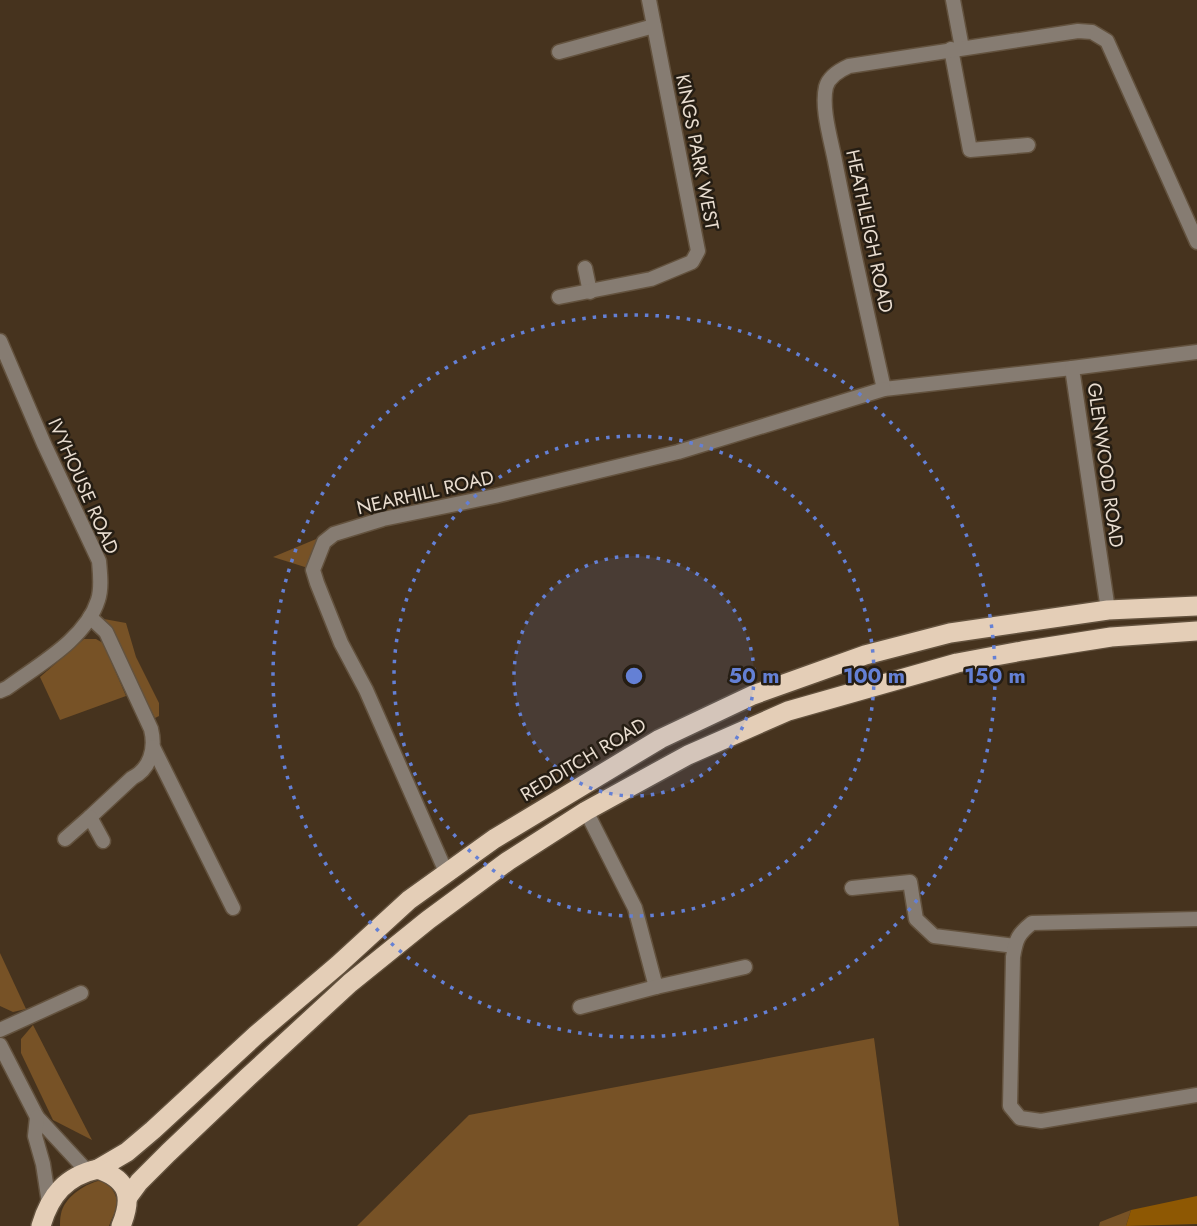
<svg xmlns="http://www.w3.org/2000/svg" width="1197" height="1226" font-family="Jost,sans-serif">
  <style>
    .green { fill: #775226 }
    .forest { fill: #8e5803 }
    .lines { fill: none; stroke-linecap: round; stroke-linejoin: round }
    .minor-casing { stroke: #63523e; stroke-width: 17 }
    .tertiary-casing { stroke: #63523e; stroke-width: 17 }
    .trunk-casing { stroke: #63523e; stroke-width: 22 }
    .minor { stroke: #867c72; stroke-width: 14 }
    .tertiary { stroke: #867c72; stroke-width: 14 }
    .trunk { stroke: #e4ceb7; stroke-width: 19 }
    .ring { fill: none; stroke: #6480d5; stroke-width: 3.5; stroke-dasharray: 3.5 7 }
    .labels { text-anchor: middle; stroke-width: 5; stroke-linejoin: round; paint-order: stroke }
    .street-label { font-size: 19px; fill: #e9ddd0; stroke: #251d13 }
    .centre { fill: #6480d5; stroke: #251d13; stroke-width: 3.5 }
    .ring-label { font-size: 21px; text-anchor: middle; font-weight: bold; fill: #6480d5; stroke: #251d13; stroke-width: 5; stroke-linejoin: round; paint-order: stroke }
  </style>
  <rect width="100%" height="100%" fill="#46331e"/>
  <g class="green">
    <path d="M 321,537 L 308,568 L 273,557 Z"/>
    <path d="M 104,619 L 126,623 L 136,657 L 159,703 L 159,716 L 155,718 Z"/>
    <path d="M 84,639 L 96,639 L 103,643 L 126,696 L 60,720 L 40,677 Z"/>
    <path d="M 0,953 L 26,1009 L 13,1012 L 0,1006 Z"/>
    <path d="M 33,1025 L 92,1140 L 53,1120 L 21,1053 L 21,1039 Z"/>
    <path d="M 874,1038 L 899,1226 L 357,1226 L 469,1115 Z"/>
    <path d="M 98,1181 L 107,1182 C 122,1202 118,1204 109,1226 L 60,1226 C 60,1222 60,1218 61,1214 C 64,1198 83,1185 98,1181 Z"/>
    <path d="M 1131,1210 L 1126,1226 L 1099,1226 L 1100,1222 Z"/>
  </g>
  <path class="forest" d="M 1197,1196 L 1197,1224 L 1126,1226 L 1131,1210 Z"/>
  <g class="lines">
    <defs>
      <g id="minor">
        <path d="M 953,0 L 962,48"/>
        <path d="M 951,49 L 970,150 L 1028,145"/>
        <path d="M 559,52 L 654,26"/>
        <path d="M 585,268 L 590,292"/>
        <path d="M 559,297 L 651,279 L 692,262 L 698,251 L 649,0"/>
        <path d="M 0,341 L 44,444 L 99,561 C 100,573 102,588 98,600 C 86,639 38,665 7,688 L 0,691"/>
        <path d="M 1072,368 L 884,389 C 867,313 850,238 835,161 C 831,140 821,108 826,87 C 829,76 840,70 849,66 L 1078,31 L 1092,32 L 1107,41 L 1197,242"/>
        <path d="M 1108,610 L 1072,368 L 1197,352"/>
        <path d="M 90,617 L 106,632 L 151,729 C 156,749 150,769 132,778 L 90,817"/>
        <path d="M 153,747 L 233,908"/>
        <path d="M 586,811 L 635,908 L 656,987"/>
        <path d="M 65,839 L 90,817 L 103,841"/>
        <path d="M 446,872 L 366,690 L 341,643 L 317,583 L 313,570 L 324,542 L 334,534 L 383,519 L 495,496 L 678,452 L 884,389"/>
        <path d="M 852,888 L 910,882 L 916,919 L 934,936 L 1015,946"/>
        <path d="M 1197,919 L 1032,923 C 1018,934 1016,939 1013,957 L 1010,1106 L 1020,1118 L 1041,1121 L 1197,1095"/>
        <path d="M 580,1007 L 656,987 L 745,967"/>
        <path d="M 0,1030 L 81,993"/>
      </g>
      <g id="tertiary">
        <path d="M 0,1045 L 37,1117 L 87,1171"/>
        <path d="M 37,1117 L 35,1136 L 43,1164 L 49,1203"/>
      </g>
      <g id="trunk">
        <path d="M 98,1169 L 127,1152 L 153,1130 L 256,1035 L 338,965 L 409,900 L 494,839 L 660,739 L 753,695 L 865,655 L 950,633 L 1108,610 L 1197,606"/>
        <path d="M 128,1197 L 139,1182 L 168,1153 L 248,1077 L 350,983 L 428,920 L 508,861 L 586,811 L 688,755 L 788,711 L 957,663 L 1022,651 L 1111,637 L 1197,631"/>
        <path d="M 41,1226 C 50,1195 66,1176 98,1169 C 129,1180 133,1197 121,1226"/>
      </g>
    </defs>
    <use href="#minor" class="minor-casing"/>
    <use href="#tertiary" class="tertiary-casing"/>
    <use href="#trunk" class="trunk-casing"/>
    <use href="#minor" class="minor"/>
    <use href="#tertiary" class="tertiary"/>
    <use href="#trunk" class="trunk"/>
  </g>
  <circle cx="634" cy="676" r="120" fill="#6480d5" fill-opacity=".12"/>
  <g class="ring">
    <circle cx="634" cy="676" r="120"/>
    <circle cx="634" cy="676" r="240"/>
    <circle cx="634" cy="676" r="361"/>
  </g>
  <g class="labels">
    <g class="street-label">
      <text transform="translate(698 152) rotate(79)" y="7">KINGS PARK WEST</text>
      <text transform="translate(870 231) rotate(78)" y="7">HEATHLEIGH ROAD</text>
      <text transform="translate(1106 465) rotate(82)" y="7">GLENWOOD ROAD</text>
      <text transform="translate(84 486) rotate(66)" y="7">IVYHOUSE ROAD</text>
      <text transform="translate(425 492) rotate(-13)" y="7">NEARHILL ROAD</text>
      <text transform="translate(583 759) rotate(-31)" y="7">REDDITCH ROAD</text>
    </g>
  </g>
  <circle cx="634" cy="676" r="10" class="centre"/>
  <g class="ring-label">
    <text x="754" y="683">50 m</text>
    <text x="874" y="683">100 m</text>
    <text x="995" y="683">150 m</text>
  </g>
</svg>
